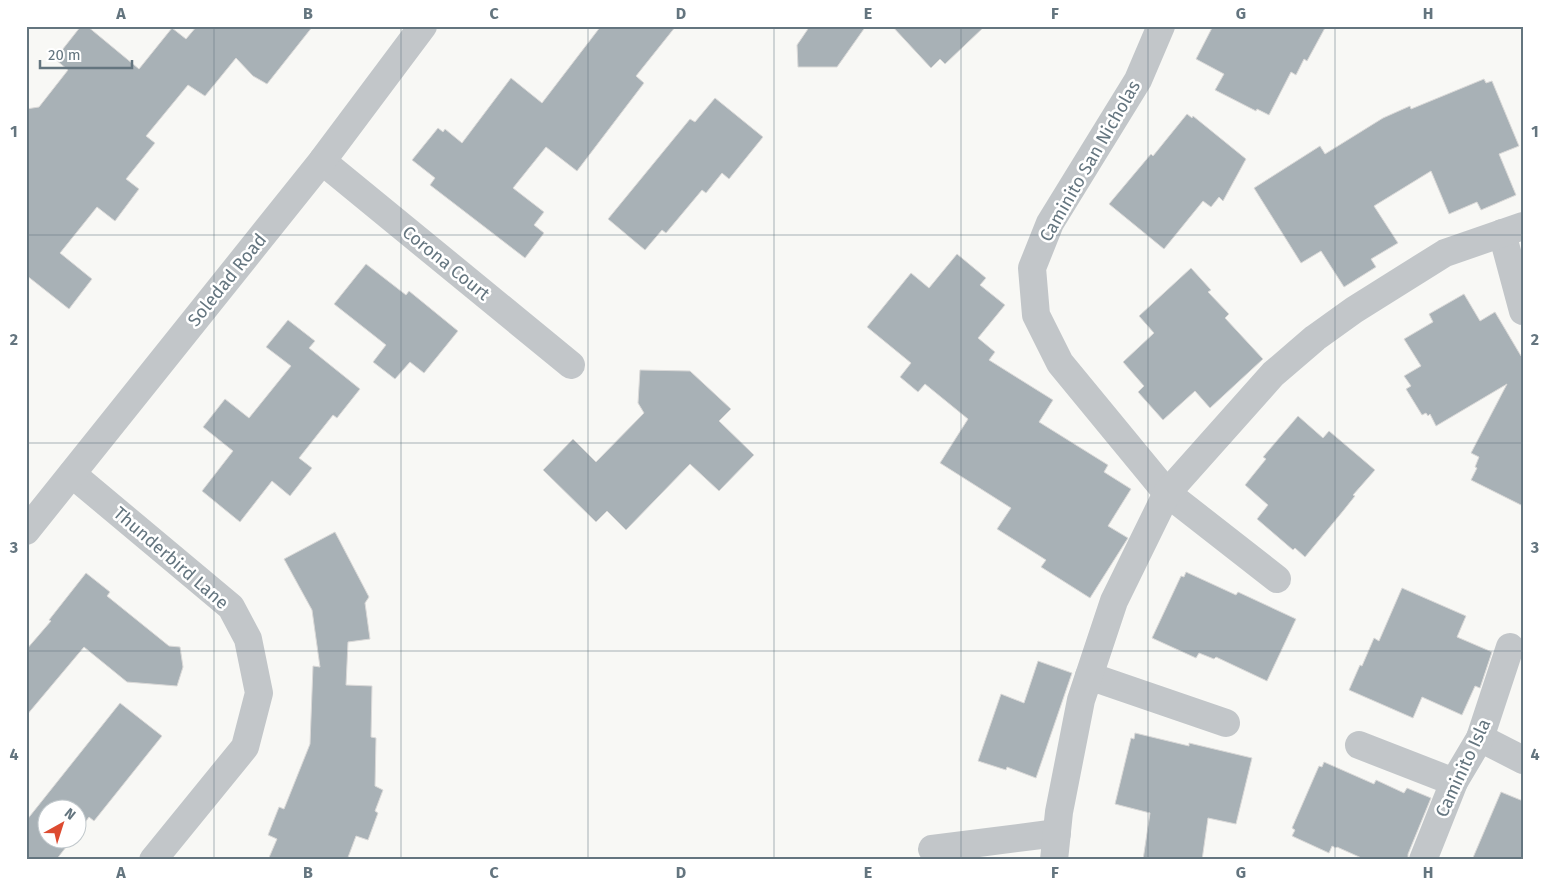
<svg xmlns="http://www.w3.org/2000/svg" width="1549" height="886" font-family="'Fira Sans',sans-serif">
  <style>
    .building { fill: #a8b1b6; stroke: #dad9d8 }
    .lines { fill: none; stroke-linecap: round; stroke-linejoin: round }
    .minor { stroke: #c2c6c9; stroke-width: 28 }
    .grid { fill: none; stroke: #64757f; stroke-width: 1; stroke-opacity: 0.55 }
    .labels { text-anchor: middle; stroke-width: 5; stroke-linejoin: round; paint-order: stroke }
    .street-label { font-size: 18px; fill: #64757f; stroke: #fff }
    .neatline { fill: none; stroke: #64757f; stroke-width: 2 }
    .grid-label { font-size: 16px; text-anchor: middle; font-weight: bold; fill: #64757f }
  </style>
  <rect width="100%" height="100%" fill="#f8f8f5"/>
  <g class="building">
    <path d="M 81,26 L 87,26 L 139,69 L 172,28 L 186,39 L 197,26 L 313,26 L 267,84 L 253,76 L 236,58 L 205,96 L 188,85 L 146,136 L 155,143 L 126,179 L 139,189 L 115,221 L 97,207 L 60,253 L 92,279 L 69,309 L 26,275 L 26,109 L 39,107 L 68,70 L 55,59 Z"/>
    <path d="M 601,26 L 676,26 L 636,76 L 644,83 L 577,171 L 546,147 L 513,188 L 544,212 L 534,225 L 544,233 L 525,258 L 430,185 L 435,178 L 412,160 L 438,128 L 443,132 L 445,129 L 462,143 L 511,78 L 542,103 Z"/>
    <path d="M 810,26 L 866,26 L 837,67 L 798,67 L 797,45 Z"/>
    <path d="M 892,26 L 985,26 L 945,64 L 940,59 L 931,68 Z"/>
    <path d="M 1213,26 L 1326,26 L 1307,61 L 1304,59 L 1296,75 L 1291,72 L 1269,115 L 1257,109 L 1256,111 L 1215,90 L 1224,74 L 1196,59 Z"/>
    <path d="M 1484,79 L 1486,83 L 1492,81 L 1519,146 L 1499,154 L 1516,195 L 1481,210 L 1477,202 L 1449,214 L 1431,171 L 1374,206 L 1398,243 L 1371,259 L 1376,267 L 1344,287 L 1321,251 L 1301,263 L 1254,188 L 1320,146 L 1325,154 L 1383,118 L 1410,106 L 1411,109 Z"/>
    <path d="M 715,98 L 763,137 L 729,179 L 722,173 L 706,193 L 702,190 L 666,233 L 662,230 L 645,250 L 608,219 L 690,119 L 695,122 Z"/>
    <path d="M 1187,114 L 1192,118 L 1193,116 L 1246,159 L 1223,201 L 1219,197 L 1211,207 L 1203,201 L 1164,249 L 1109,204 L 1151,154 L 1153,156 Z"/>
    <path d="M 957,254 L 986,278 L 980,285 L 1005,305 L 978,338 L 995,352 L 989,360 L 1053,400 L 1039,422 L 1108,465 L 1104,472 L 1131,489 L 1108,526 L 1128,538 L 1090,598 L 1041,567 L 1046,560 L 997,529 L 1011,508 L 940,463 L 968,419 L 925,384 L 918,392 L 900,377 L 911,363 L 867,327 L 911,273 L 929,288 Z"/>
    <path d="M 366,264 L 406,295 L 409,291 L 458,331 L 424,373 L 410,362 L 395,379 L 373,362 L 386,345 L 334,304 Z"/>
    <path d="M 1191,268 L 1211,290 L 1208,292 L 1229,314 L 1225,318 L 1263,359 L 1210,408 L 1195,391 L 1163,420 L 1138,392 L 1144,386 L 1123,362 L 1154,333 L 1139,316 Z"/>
    <path d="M 1464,294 L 1480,321 L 1495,312 L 1521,356 L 1523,352 L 1523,506 L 1471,480 L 1477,468 L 1475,467 L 1479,457 L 1471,453 L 1507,384 L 1436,426 L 1430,414 L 1428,416 L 1426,413 L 1422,415 L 1406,389 L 1411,386 L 1404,376 L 1421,366 L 1404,339 L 1433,322 L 1429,314 Z"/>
    <path d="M 288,320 L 315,341 L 309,348 L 360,389 L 337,418 L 333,415 L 299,458 L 312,468 L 290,496 L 272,481 L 240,522 L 202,491 L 233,451 L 203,427 L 225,399 L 249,418 L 291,366 L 266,347 Z"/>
    <path d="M 640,370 L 690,371 L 731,409 L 719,421 L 754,455 L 719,491 L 690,464 L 626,530 L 607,511 L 596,522 L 543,470 L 573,439 L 596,462 L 644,413 L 638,403 Z"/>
    <path d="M 1298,416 L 1323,438 L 1329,431 L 1375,470 L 1353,495 L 1355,496 L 1343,511 L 1305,557 L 1295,548 L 1293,550 L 1257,519 L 1268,505 L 1245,485 L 1266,459 L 1263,457 Z"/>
    <path d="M 335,532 L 369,597 L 365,603 L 370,639 L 348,642 L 346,685 L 372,686 L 371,737 L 376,738 L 375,786 L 383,790 L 375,811 L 378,813 L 368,840 L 356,836 L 347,860 L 268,860 L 277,839 L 268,835 L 279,807 L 284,809 L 310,744 L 313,666 L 320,667 L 312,610 L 284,559 Z"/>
    <path d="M 1186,572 L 1236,595 L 1238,592 L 1296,619 L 1267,681 L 1216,657 L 1214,659 L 1199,653 L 1196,658 L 1152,638 L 1181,576 L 1184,577 Z"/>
    <path d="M 86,573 L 110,592 L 107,596 L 169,646 L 180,647 L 183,667 L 177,686 L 127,682 L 84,647 L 26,716 L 26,650 L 51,621 L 49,620 Z"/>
    <path d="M 1402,588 L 1466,616 L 1457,637 L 1492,652 L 1480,688 L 1475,686 L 1462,715 L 1422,697 L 1413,718 L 1349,690 L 1360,665 L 1362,666 L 1374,638 L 1379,641 Z"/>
    <path d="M 1038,661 L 1072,673 L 1036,778 L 1007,767 L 1006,770 L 978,761 L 1001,694 L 1024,703 Z"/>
    <path d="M 120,703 L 162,736 L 94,821 L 89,817 L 78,832 L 78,808 L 48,808 L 48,838 L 73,838 L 56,860 L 26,860 L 26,821 Z"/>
    <path d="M 1135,733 L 1189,746 L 1189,743 L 1252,758 L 1236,824 L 1208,818 L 1202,860 L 1143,860 L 1150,813 L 1115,804 L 1131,738 L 1134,739 Z"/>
    <path d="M 1324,762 L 1374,784 L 1376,780 L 1404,793 L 1407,788 L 1431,798 L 1408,854 L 1408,860 L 1366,860 L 1337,847 L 1336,848 L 1332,846 L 1329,853 L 1292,836 L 1295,830 L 1292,828 L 1319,766 L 1322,767 Z"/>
    <path d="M 1501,792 L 1523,801 L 1523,860 L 1472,860 Z"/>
  </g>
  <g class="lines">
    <g class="minor">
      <path d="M 1161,26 L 1138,80 L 1050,223 L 1032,268 L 1036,315 L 1060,363 L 1167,493 L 1277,579"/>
      <path d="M 322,161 L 571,365"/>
      <path d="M 1502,233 L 1523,311"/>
      <path d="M 72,474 L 231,607 L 248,639 L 259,693 L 245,747 L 153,860"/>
      <path d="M 26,531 L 322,161 L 423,26"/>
      <path d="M 1089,676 L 1226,723"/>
      <path d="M 1480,738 L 1523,760"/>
      <path d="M 1359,745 L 1454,782"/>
      <path d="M 932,849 L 1057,833"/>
      <path d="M 1054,860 L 1059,812 L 1081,700 L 1114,601 L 1167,493 L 1273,374 L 1315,338 L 1354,310 L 1445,253 L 1523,226"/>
      <path d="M 1423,860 L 1454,782 L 1480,738 L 1510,647"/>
    </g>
  </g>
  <path class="grid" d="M 214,26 L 214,860M 401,26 L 401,860M 588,26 L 588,860M 774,26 L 774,860M 961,26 L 961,860M 1148,26 L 1148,860M 1335,26 L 1335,860M 26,235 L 1523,235M 26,443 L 1523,443M 26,651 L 1523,651"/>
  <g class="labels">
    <g class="street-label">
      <text transform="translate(1090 161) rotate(-60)" y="6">Caminito San Nicholas</text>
      <text transform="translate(446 263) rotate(39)" y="6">Corona Court</text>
      <text transform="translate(227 280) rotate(-51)" y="6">Soledad Road</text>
      <text transform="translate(171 558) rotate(41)" y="6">Thunderbird Lane</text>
      <text transform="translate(1463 768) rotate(-65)" y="6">Caminito Isla</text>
    </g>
  </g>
  <rect width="1549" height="886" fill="none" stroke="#ffffff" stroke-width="55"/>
  <g transform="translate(62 824) rotate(39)"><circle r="24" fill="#ffffff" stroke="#c1c8cc"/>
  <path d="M0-4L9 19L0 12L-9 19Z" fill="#dd4b30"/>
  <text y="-8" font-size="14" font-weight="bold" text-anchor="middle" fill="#64757f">N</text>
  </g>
  <path d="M40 60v8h92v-8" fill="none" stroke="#64757f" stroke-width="2.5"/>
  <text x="48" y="60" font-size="15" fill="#64757f" stroke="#ffffff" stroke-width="4" paint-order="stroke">20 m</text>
  <rect x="28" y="28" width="1494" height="830" class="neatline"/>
  <g class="grid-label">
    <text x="121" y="19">A</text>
    <text x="308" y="19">B</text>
    <text x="494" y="19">C</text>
    <text x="681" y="19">D</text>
    <text x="868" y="19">E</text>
    <text x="1055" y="19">F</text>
    <text x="1241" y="19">G</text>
    <text x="1428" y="19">H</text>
    <text x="14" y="137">1</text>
    <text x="1535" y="137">1</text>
    <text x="14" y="345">2</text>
    <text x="1535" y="345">2</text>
    <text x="14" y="553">3</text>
    <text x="1535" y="553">3</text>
    <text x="14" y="760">4</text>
    <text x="1535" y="760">4</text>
    <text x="121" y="878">A</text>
    <text x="308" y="878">B</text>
    <text x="494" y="878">C</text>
    <text x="681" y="878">D</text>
    <text x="868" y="878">E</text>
    <text x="1055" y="878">F</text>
    <text x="1241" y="878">G</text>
    <text x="1428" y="878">H</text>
  </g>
</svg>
